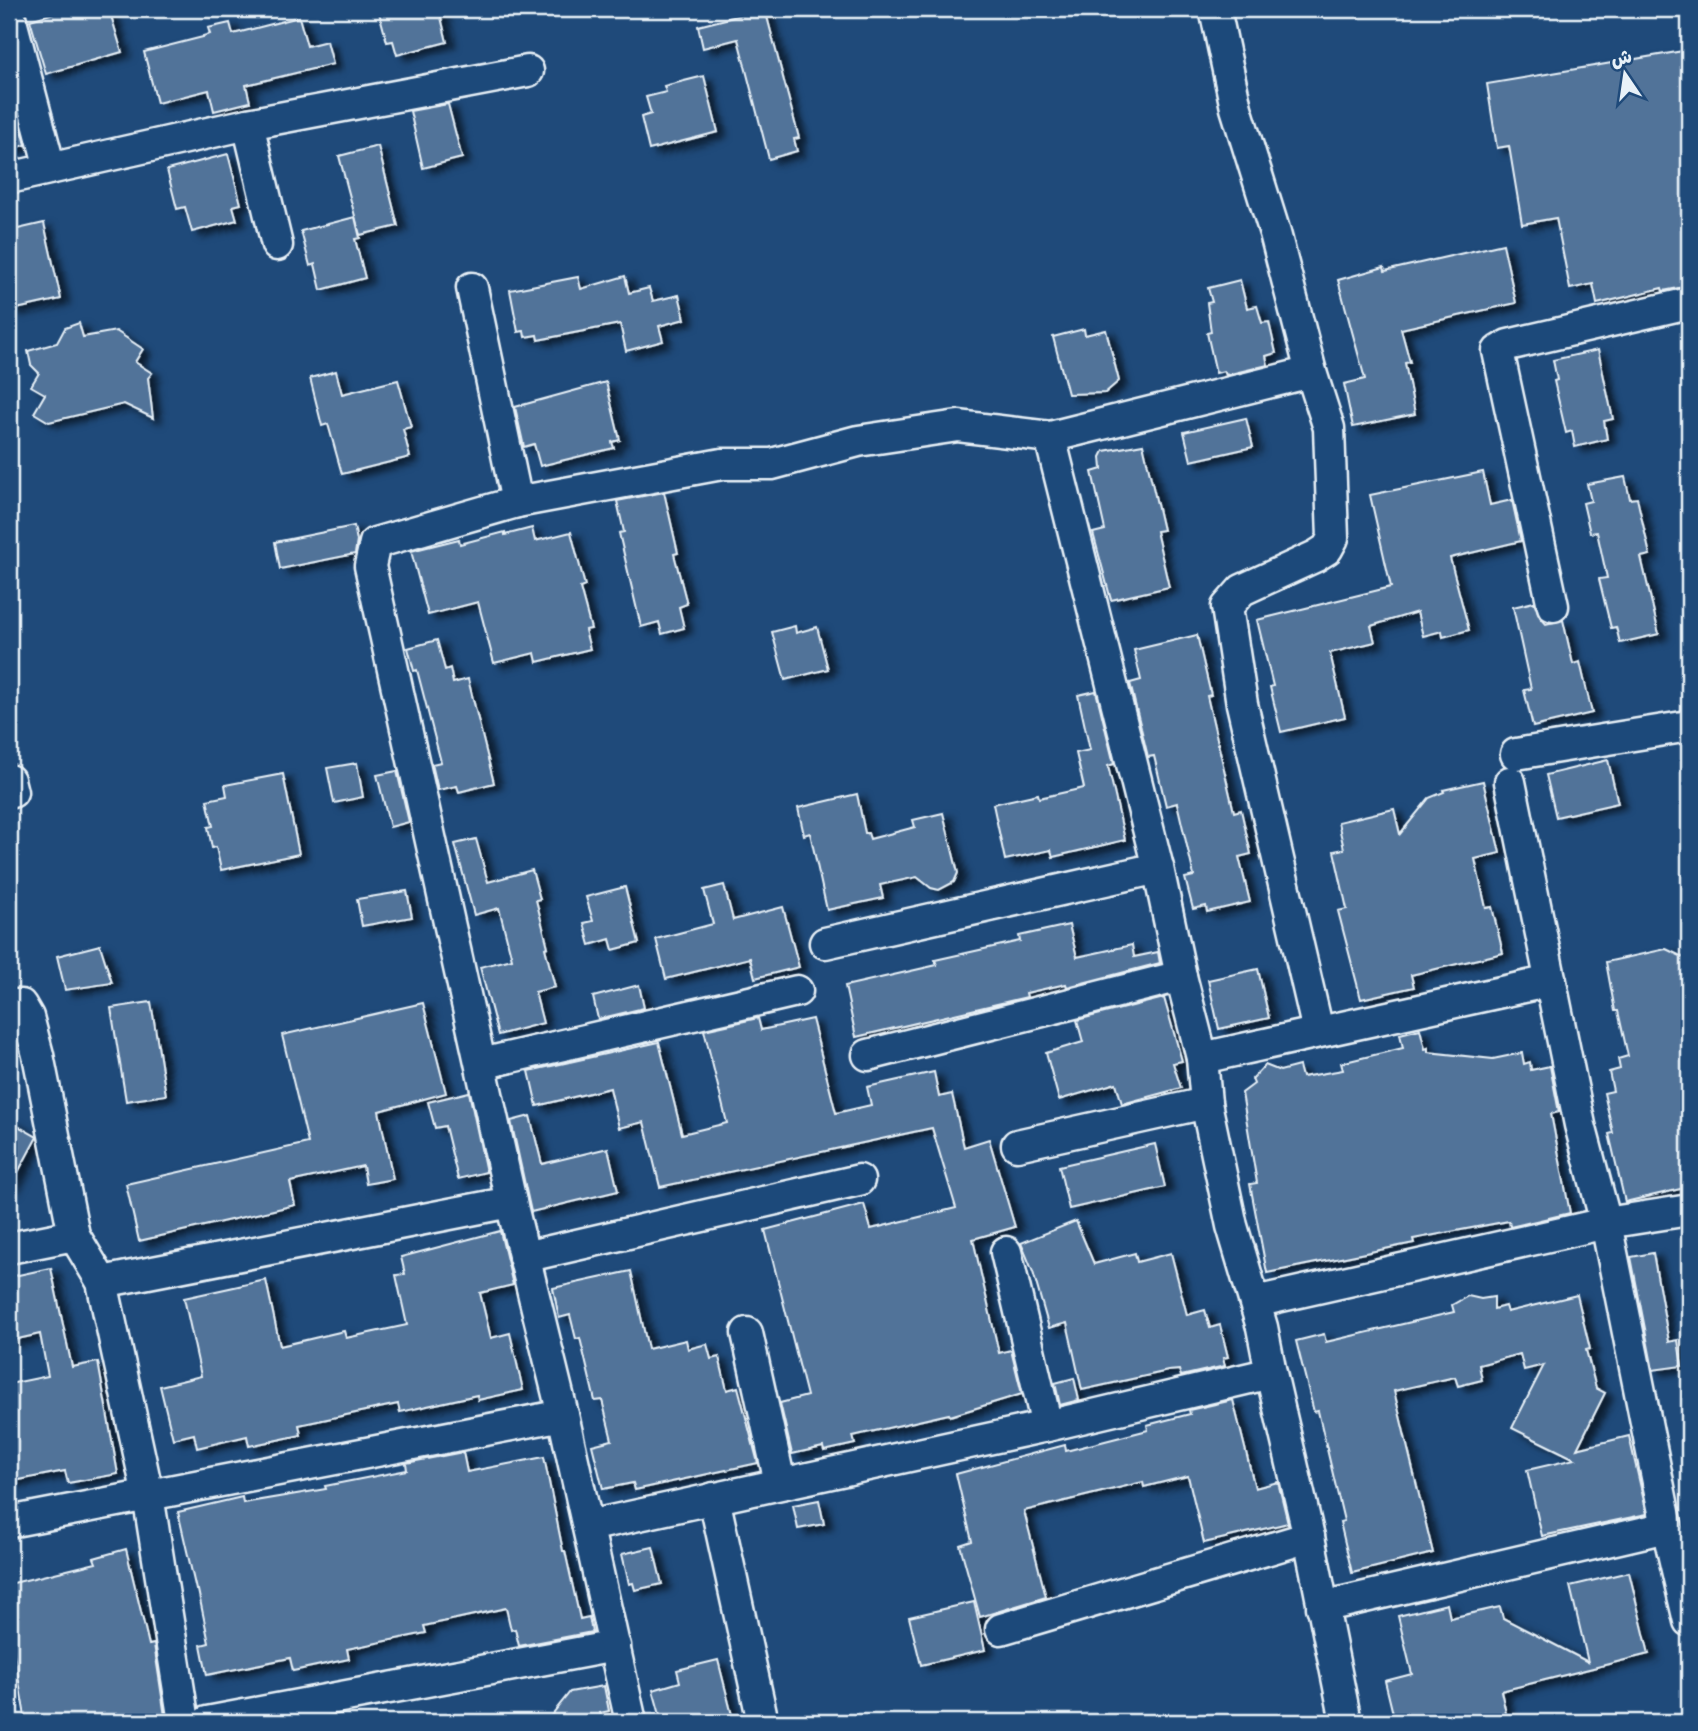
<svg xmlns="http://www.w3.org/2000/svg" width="1698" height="1731" font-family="'Architects Daughter','Playpen Sans Arabic',sans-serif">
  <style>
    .building { fill: #517399; stroke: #e8f1f8; stroke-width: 2; filter: url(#shadow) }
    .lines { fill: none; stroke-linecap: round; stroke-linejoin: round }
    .minor-casing { stroke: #e8f1f8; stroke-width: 35 }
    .minor { stroke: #1f4a7a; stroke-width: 30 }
  </style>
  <defs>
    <filter id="shadow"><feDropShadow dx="8" dy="4.5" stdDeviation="3.5" flood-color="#0009"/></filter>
  </defs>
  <rect width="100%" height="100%" fill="#1f4a7a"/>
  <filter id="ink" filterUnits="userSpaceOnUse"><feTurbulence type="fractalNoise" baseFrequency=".0143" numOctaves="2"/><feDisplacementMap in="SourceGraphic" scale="14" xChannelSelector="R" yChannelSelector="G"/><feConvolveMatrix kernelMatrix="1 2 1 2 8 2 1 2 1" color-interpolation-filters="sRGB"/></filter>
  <g filter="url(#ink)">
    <g class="building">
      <path d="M 68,9 L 109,9 L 122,52 L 46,74 L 30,20 Z"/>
      <path d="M 378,9 L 439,9 L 447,42 L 397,55 L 393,41 L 387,42 Z"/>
      <path d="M 765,9 L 799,138 L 794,139 L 797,151 L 769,159 L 738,39 L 703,48 L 698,26 Z"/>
      <path d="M 299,17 L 307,46 L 327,41 L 333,64 L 246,85 L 250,102 L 214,111 L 209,90 L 157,103 L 144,52 L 203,37 L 203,36 L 210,34 L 208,28 L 230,23 L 233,34 Z"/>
      <path d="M 1689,50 L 1689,286 L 1663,291 L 1662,288 L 1597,304 L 1593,284 L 1570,289 L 1556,218 L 1522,224 L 1509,146 L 1497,148 L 1487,84 Z"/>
      <path d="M 704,76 L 718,132 L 649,150 L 641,117 L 651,114 L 646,97 L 666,92 L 664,86 Z"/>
      <path d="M 9,80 L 26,145 L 9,149 Z"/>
      <path d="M 448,104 L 462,158 L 423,168 L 410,111 Z"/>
      <path d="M 378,146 L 398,226 L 360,235 L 339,156 Z"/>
      <path d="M 228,154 L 241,204 L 233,206 L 237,220 L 192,232 L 185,207 L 177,209 L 167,170 Z"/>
      <path d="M 355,217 L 360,238 L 355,239 L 365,278 L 321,290 L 315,264 L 310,266 L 301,231 Z"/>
      <path d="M 44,223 L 61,299 L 12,310 L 9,296 L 9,231 Z"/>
      <path d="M 1503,244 L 1516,303 L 1401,329 L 1410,362 L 1405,363 L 1415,414 L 1353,427 L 1344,384 L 1365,379 L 1338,280 L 1384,267 L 1385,271 Z"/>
      <path d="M 625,276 L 629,293 L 649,288 L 653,301 L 679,295 L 685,319 L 659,326 L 663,341 L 626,351 L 620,324 L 538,340 L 537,335 L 525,337 L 524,331 L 518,332 L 510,290 L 578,277 L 581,289 Z"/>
      <path d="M 1240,280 L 1247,308 L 1257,306 L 1262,323 L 1269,322 L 1276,353 L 1266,356 L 1268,365 L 1226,375 L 1224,371 L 1216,373 L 1207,333 L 1211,332 L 1207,303 L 1212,302 L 1208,288 Z"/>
      <path d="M 79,323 L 83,337 L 116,331 L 143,349 L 135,362 L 152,373 L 148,378 L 153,418 L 124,404 L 49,422 L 34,413 L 45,394 L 31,386 L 39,373 L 31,365 L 28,351 L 57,343 L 65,328 Z"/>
      <path d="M 1084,329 L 1085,335 L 1106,330 L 1119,381 L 1105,393 L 1068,394 L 1053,337 Z"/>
      <path d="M 1598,350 L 1613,419 L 1604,421 L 1607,439 L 1575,447 L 1572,431 L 1566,433 L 1554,381 L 1557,380 L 1553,360 Z"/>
      <path d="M 336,371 L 342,394 L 398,380 L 411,427 L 403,429 L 410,457 L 342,474 L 328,424 L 322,426 L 310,378 Z"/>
      <path d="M 606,382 L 620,440 L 612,442 L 614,448 L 540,466 L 534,444 L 524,447 L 515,407 Z"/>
      <path d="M 1246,418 L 1253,447 L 1191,461 L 1184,432 Z"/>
      <path d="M 1143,444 L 1163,530 L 1156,531 L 1169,587 L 1111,600 L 1093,533 L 1105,530 L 1092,472 L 1102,469 L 1101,457 L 1104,451 Z"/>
      <path d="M 1483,472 L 1490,505 L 1512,500 L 1521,541 L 1450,558 L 1469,630 L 1443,637 L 1442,631 L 1423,636 L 1417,612 L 1371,626 L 1375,642 L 1330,653 L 1345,717 L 1281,732 L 1270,687 L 1273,686 L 1257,620 L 1391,587 L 1370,495 Z"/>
      <path d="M 1625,477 L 1630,499 L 1637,498 L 1650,555 L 1641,557 L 1659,634 L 1620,643 L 1616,627 L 1611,628 L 1599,579 L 1607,578 L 1597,532 L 1590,533 L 1583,503 L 1591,501 L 1587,484 Z"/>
      <path d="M 664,492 L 678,553 L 674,554 L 687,604 L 679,607 L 684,628 L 662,634 L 659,622 L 641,627 L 619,533 L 624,532 L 617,501 Z"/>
      <path d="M 354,526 L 357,541 L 355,554 L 280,569 L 275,542 Z"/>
      <path d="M 532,528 L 535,541 L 571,532 L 585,586 L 580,588 L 591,629 L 585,630 L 590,649 L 537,662 L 535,653 L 494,663 L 478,602 L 428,615 L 411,551 L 459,539 L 460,544 L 505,532 L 505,535 Z"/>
      <path d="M 1534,602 L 1540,617 L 1546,624 L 1563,620 L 1573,664 L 1580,662 L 1592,713 L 1533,727 L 1524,690 L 1531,689 L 1513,607 Z"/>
      <path d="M 795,626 L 796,633 L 817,627 L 828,669 L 785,680 L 772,632 Z"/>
      <path d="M 1197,635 L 1211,695 L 1207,696 L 1234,812 L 1241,810 L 1251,854 L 1239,857 L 1250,902 L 1207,912 L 1206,906 L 1193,909 L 1185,878 L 1194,876 L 1177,803 L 1166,806 L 1154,756 L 1148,757 L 1130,683 L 1141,680 L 1134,650 Z"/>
      <path d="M 437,640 L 445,670 L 450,668 L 453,683 L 468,679 L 494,783 L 459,792 L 457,786 L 438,790 L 432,764 L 441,762 L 417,670 L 414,671 L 408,648 Z"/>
      <path d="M 1096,691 L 1114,764 L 1108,766 L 1125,840 L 1053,857 L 1051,850 L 1005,860 L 993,804 L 1038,794 L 1039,798 L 1084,788 L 1076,753 L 1090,750 L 1078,695 Z"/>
      <path d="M 1608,760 L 1618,803 L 1556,817 L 1546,775 Z"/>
      <path d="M 357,763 L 363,797 L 334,803 L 327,768 Z"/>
      <path d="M 397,771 L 409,822 L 390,827 L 377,775 Z"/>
      <path d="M 283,774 L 299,854 L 221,870 L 216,847 L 212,848 L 208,827 L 213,826 L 207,800 L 227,796 L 225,785 Z"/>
      <path d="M 1483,781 L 1500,853 L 1475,859 L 1486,908 L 1492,907 L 1503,953 L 1411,975 L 1414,987 L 1361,999 L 1338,911 L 1347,909 L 1334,851 L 1344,849 L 1338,822 L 1394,809 L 1400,834 L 1429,798 L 1444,792 L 1443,790 Z"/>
      <path d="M 857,794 L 865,833 L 868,833 L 870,839 L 915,827 L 913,820 L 943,813 L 958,873 L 954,882 L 939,890 L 931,888 L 917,877 L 880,885 L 883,898 L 827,910 L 810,833 L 804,835 L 798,808 Z"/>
      <path d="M 476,839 L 488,882 L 532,870 L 540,899 L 536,900 L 548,947 L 545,948 L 555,987 L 535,992 L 543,1023 L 498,1035 L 480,967 L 512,959 L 499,908 L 474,915 L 455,844 Z"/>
      <path d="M 724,885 L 733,920 L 783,907 L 799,967 L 755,978 L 750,958 L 666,979 L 656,939 L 713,924 L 704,890 Z"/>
      <path d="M 625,887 L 639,943 L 613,950 L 610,939 L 590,945 L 584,923 L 593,921 L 586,897 Z"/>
      <path d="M 407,891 L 412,917 L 362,926 L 357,899 Z"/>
      <path d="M 1069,925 L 1077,957 L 1132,945 L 1134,957 L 1158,952 L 1160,963 L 1067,987 L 1066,984 L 1026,993 L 1027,997 L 856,1037 L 845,986 L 937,965 L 935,960 L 1020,941 L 1019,936 Z"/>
      <path d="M 100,945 L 112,983 L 65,990 L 57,956 Z"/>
      <path d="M 1666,949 L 1689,960 L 1689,1187 L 1625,1202 L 1609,1134 L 1613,1133 L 1604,1093 L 1613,1091 L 1609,1072 L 1620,1069 L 1618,1059 L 1628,1056 L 1618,1011 L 1615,1011 L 1606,962 Z"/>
      <path d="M 1258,969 L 1269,1018 L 1219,1029 L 1208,980 Z"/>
      <path d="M 639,985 L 644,1008 L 598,1019 L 593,997 Z"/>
      <path d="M 1164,998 L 1182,1061 L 1173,1063 L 1181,1088 L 1122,1104 L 1116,1083 L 1059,1100 L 1046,1053 L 1083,1042 L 1077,1020 Z"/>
      <path d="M 151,1002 L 166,1095 L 126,1101 L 111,1008 Z"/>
      <path d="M 423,1003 L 446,1093 L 379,1111 L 393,1179 L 366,1184 L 363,1166 L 290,1182 L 295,1205 L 139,1241 L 126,1184 L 308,1143 L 282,1035 Z"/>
      <path d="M 758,1018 L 761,1030 L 812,1019 L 836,1113 L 871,1105 L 867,1087 L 934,1072 L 939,1097 L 952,1094 L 964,1147 L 989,1139 L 1015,1227 L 973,1239 L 999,1353 L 1011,1350 L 1022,1394 L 950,1416 L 949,1414 L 853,1436 L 855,1444 L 824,1451 L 823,1447 L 792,1454 L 780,1403 L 807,1396 L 765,1230 L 864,1204 L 871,1229 L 956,1208 L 932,1128 L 660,1187 L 644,1122 L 619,1128 L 610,1088 L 537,1106 L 529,1071 L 659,1042 L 682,1134 L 727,1123 L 704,1030 Z"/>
      <path d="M 1420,1029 L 1425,1049 L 1428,1048 L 1428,1052 L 1493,1059 L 1522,1053 L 1524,1064 L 1530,1062 L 1531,1070 L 1550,1066 L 1559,1112 L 1551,1114 L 1570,1213 L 1510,1227 L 1509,1221 L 1413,1239 L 1414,1243 L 1267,1273 L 1250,1184 L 1257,1183 L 1242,1093 L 1254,1084 L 1252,1079 L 1265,1065 L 1280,1071 L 1299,1066 L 1302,1077 L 1343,1070 L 1341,1063 L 1403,1048 L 1400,1034 Z"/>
      <path d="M 469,1092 L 486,1172 L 458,1179 L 445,1126 L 435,1128 L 428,1102 Z"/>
      <path d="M 530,1116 L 542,1164 L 608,1148 L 618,1191 L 531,1212 L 511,1121 Z"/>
      <path d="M 9,1121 L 37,1137 L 9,1189 Z"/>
      <path d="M 1155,1144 L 1165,1187 L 1069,1209 L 1059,1166 Z"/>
      <path d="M 1076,1221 L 1094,1264 L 1135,1253 L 1137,1262 L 1171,1253 L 1187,1315 L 1205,1310 L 1210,1328 L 1220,1325 L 1228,1357 L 1223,1358 L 1225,1366 L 1181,1376 L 1179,1370 L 1168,1371 L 1082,1390 L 1067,1323 L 1049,1328 L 1033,1272 L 1021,1243 Z"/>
      <path d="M 500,1231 L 513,1285 L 480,1293 L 491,1338 L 510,1333 L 523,1390 L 478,1400 L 477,1395 L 400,1412 L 398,1404 L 299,1425 L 301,1435 L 249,1446 L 247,1436 L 197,1448 L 194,1434 L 173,1439 L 160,1386 L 201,1376 L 184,1298 L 266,1280 L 280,1346 L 344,1331 L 346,1338 L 407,1325 L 396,1275 L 405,1274 L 401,1257 Z"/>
      <path d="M 1653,1253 L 1669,1342 L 1678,1340 L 1682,1366 L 1653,1370 L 1631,1257 Z"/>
      <path d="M 51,1268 L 72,1367 L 98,1362 L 118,1474 L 68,1483 L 65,1471 L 9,1482 L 9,1384 L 48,1376 L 40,1334 L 9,1341 L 9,1277 Z"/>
      <path d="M 631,1271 L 648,1349 L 686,1340 L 688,1349 L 707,1344 L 711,1359 L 719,1357 L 727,1390 L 738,1387 L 758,1463 L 635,1490 L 633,1483 L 603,1489 L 592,1445 L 612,1440 L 602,1400 L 595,1401 L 580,1338 L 576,1339 L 570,1315 L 559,1318 L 553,1288 Z"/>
      <path d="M 1577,1295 L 1590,1349 L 1586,1350 L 1596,1388 L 1605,1393 L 1577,1449 L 1629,1436 L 1647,1514 L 1542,1536 L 1527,1470 L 1575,1459 L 1512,1428 L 1544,1365 L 1524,1370 L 1520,1354 L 1479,1365 L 1482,1380 L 1458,1386 L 1455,1377 L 1394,1391 L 1433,1553 L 1352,1573 L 1340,1522 L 1344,1521 L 1318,1411 L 1314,1412 L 1296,1341 L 1324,1334 L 1326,1342 L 1454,1312 L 1452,1305 L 1468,1296 L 1481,1299 L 1494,1297 L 1494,1309 L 1505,1306 L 1507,1312 Z"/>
      <path d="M 1074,1378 L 1079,1400 L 1060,1405 L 1055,1383 Z"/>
      <path d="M 1233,1400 L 1255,1488 L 1278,1482 L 1288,1523 L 1204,1543 L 1188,1476 L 1144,1487 L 1143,1482 L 1024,1511 L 1046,1597 L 980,1617 L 960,1545 L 972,1541 L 956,1474 L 1065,1445 L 1066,1451 L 1148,1430 L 1147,1425 L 1190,1414 L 1189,1410 Z"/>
      <path d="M 463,1452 L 467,1472 L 544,1457 L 563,1551 L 565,1551 L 580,1619 L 589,1617 L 592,1632 L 519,1646 L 515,1629 L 511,1630 L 506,1608 L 424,1626 L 426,1633 L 347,1649 L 349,1659 L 293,1671 L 290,1658 L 207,1675 L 201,1645 L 209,1643 L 198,1590 L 196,1590 L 178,1512 L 242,1497 L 243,1503 L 326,1489 L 325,1486 L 407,1470 L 406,1463 Z"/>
      <path d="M 819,1500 L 824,1524 L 798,1529 L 793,1505 Z"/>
      <path d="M 653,1547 L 662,1584 L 635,1590 L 633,1583 L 629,1584 L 622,1554 Z"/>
      <path d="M 126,1549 L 149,1645 L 154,1644 L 165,1716 L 138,1722 L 26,1722 L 13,1648 L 9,1650 L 9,1584 L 96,1563 L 94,1558 Z"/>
      <path d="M 1629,1572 L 1649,1654 L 1501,1691 L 1508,1722 L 1395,1722 L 1385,1681 L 1412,1674 L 1398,1616 L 1447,1604 L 1450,1618 L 1500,1607 L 1503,1618 L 1588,1662 L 1570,1586 Z"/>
      <path d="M 974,1602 L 985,1650 L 921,1665 L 909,1617 Z"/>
      <path d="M 718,1660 L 733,1719 L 720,1722 L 662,1722 L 653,1690 L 680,1682 L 677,1670 Z"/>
      <path d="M 604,1686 L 609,1711 L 600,1713 L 602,1722 L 546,1722 L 570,1692 Z"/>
    </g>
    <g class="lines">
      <defs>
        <g id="minor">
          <path d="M 1215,9 L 1236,108 L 1275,233 L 1311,372"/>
          <path d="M 9,13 L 50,168"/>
          <path d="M 248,124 L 277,245"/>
          <path d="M 9,178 L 248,124 L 528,71"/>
          <path d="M 472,288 L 517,502"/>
          <path d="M 1050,437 L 1158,868 L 1181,976 L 1202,1058 L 1206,1103 L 1232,1226 L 1262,1327 L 1271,1373 L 1309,1537 L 1346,1722"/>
          <path d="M 1553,606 L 1498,351 L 1508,345 L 1689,303"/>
          <path d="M 1516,754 L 1689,726"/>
          <path d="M 9,780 L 12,792"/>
          <path d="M 1510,782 L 1580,1125 L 1606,1223 L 1667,1527 L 1689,1621"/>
          <path d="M 825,943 L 1158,868"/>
          <path d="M 9,1005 L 21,1005 L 28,1017 L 38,1055 L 74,1235 L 102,1282 L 148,1495 L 184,1722"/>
          <path d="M 868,1055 L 1181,976"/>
          <path d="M 1202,1058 L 1551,981"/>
          <path d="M 481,1064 L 797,991"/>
          <path d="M 1017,1145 L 1206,1103"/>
          <path d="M 9,1248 L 74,1235"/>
          <path d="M 1006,1252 L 1047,1426"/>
          <path d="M 524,1257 L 859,1180"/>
          <path d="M 102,1282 L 511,1202"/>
          <path d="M 1255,1302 L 1606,1223 L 1689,1210"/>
          <path d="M 747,1333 L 780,1483"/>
          <path d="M 714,1498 L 763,1722"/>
          <path d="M 9,1522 L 563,1415"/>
          <path d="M 588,1526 L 1047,1426 L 1271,1373"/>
          <path d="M 1322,1607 L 1667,1527"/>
          <path d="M 1001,1629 L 1309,1537"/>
          <path d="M 207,1722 L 615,1646"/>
          <path d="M 631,1722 L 563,1415 L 511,1202 L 370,566 L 375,543 L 517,502 L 722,464 L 772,464 L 858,441 L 958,426 L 1050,437 L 1311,372 L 1329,428 L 1333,538 L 1327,549 L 1316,556 L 1242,590 L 1227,607 L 1242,704 L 1318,1031"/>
        </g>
      </defs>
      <use href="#minor" class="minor-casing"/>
      <use href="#minor" class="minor"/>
    </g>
  </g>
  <rect width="1698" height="1731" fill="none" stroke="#1f4a7a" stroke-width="35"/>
  <rect x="18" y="18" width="1663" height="1696" fill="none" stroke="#e8f1f8" stroke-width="2.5" filter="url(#ink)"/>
  <g transform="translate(1625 74) rotate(347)" stroke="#1f4a7a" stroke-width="5" paint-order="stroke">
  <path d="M0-5L12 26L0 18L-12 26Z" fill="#e8f1f8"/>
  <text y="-10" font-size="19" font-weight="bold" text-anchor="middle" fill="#e8f1f8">ش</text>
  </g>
</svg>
